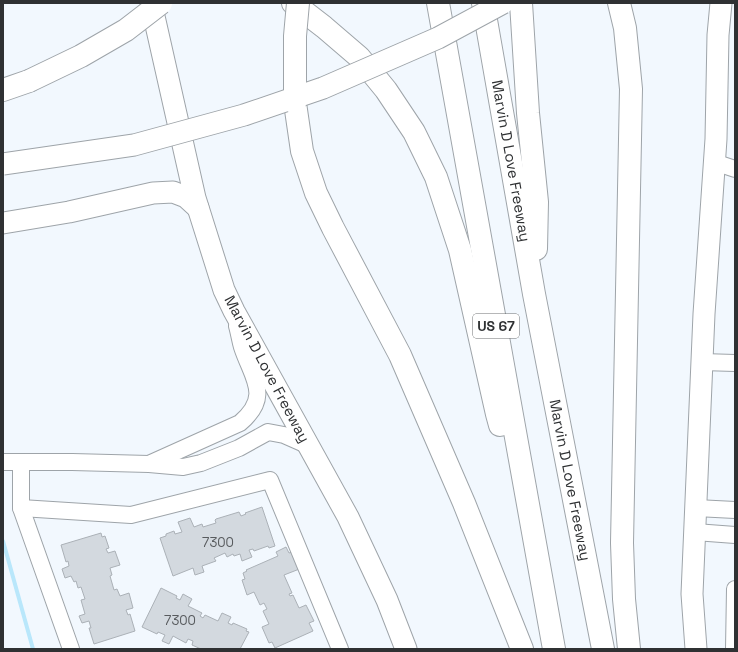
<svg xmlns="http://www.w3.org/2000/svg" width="738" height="652" font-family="'Space Grotesk',sans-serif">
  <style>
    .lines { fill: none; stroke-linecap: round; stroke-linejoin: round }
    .stream { stroke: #b9e7fb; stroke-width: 4 }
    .building { fill: #d3d9df; stroke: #abb1b7 }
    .minor-casing { stroke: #9ea4a9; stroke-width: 18 }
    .major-casing { stroke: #9ea4a9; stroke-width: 23 }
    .highway-casing { stroke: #9ea4a9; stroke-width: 24 }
    .minor { stroke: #fff; stroke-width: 16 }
    .major { stroke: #fff; stroke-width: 21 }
    .highway { stroke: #fff; stroke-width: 22 }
    .major-bridge-casing { stroke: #9ea4a9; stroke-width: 23; stroke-linecap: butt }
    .highway-bridge-casing { stroke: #9ea4a9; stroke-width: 24; stroke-linecap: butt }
    .major-bridge { stroke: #fff; stroke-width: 21 }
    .highway-bridge { stroke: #fff; stroke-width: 22 }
    .labels { text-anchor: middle; stroke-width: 3; stroke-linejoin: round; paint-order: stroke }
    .number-label { font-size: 13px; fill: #585b5e }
    .shield { fill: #fff; stroke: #6d6f70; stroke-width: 1 }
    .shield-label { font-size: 14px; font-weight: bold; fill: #2f3133 }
    .street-label { font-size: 15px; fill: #2f3133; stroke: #fff }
  </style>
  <rect width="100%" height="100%" fill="#f2f8fe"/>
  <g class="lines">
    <path class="stream" d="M 3,541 L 33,649"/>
  </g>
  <g class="building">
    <path d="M 262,507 L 275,546 L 269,548 L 268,546 L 254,551 L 253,549 L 249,550 L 252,557 L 242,561 L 240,554 L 234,556 L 233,554 L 227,557 L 225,553 L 214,558 L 216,561 L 202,566 L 204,572 L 195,575 L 193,568 L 173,576 L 160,538 L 166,536 L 166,534 L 174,531 L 175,534 L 182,532 L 178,522 L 190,518 L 194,527 L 202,524 L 203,527 L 216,523 L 215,520 L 216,519 L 239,512 L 241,516 L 246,514 L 245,513 Z"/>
    <path d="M 101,533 L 102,537 L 105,536 L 109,548 L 106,549 L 108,553 L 115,551 L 120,565 L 110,568 L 112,575 L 110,576 L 114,590 L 117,589 L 120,596 L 129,593 L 133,608 L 126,610 L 128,615 L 130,614 L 135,631 L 94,644 L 89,628 L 91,628 L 89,621 L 82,623 L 79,616 L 85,614 L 81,600 L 85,599 L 81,587 L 78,588 L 76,581 L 74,582 L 71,576 L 65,578 L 62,569 L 69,566 L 68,561 L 66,562 L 61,545 Z"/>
    <path d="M 286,547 L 289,553 L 295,551 L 302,568 L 284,575 L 292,593 L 289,594 L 290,596 L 293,595 L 299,608 L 306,605 L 314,621 L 309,623 L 313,631 L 275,648 L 272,642 L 269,643 L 262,627 L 269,624 L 263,611 L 267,609 L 264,603 L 260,605 L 254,592 L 247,595 L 242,580 L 245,579 L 243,573 L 247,571 L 246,570 L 278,556 L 276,552 Z"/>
    <path d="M 161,588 L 177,596 L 176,598 L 180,600 L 183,594 L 192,599 L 188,606 L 202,613 L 200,616 L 203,618 L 205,615 L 218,621 L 222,613 L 231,617 L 228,623 L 232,625 L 233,623 L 247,629 L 246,631 L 249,632 L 240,649 L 201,649 L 192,645 L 193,641 L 188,639 L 186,643 L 173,636 L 169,644 L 162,641 L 165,635 L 158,632 L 157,634 L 142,627 Z"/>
  </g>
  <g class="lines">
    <defs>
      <g id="minor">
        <path d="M 714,162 L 735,169"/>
        <path d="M 702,362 L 735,363"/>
        <path d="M 3,462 L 72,462 L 149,464 L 183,467 L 201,463 L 239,448 L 268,432 L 284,435 L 309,446"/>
        <path d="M 21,462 L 21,508 L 71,649"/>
        <path d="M 151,463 L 240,423 C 272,396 252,378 242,347 C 240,340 239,333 237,326"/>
        <path d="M 21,508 L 131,515 L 270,480 L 340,649"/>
        <path d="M 696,508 L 735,510"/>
        <path d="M 695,532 L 735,535"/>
        <path d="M 734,649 L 735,589"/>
      </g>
      <g id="major">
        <path d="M 151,3 L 195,198 L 224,290 L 234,311 L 348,517 L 387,600 L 406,649"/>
        <path d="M 3,223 L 69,212 L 153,193 L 173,192 L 186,197 L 198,208"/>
        <path d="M 696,649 L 692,594 L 704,314 L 716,139 L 718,35 L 721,3"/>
      </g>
      <g id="highway">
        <path d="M 293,3 L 324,27 L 359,57 L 386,90 L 414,132 L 436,177 L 460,250 L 497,414 L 500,425"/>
        <path d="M 438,3 L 554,649"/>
        <path d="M 483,3 L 534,294 L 603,649"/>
        <path d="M 521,3 L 528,113 L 537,202 L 536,249"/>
        <path d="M 619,3 L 625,28 L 631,89 L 622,543 L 624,599 L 629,649"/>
        <path d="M 3,90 L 29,81"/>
        <path d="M 295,103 L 302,151 L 316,193 L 333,228 L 400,355 L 464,503 L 522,649"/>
      </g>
    </defs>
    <use href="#minor" class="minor-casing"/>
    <use href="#major" class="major-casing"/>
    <use href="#highway" class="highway-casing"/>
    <use href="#minor" class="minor"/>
    <use href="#major" class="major"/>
    <use href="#highway" class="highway"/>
    <defs>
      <path id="major-bridge" d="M 3,164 L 134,145 L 244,115 L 323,88 L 438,38 L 503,3"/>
      <g id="highway-bridge">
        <path d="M 29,81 L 81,56 L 126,30 L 161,3"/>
        <path d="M 295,103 L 295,36 L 298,3"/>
      </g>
    </defs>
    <use href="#major-bridge" class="major-bridge-casing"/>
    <use href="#highway-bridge" class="highway-bridge-casing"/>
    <use href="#major-bridge" class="major-bridge"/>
    <use href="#highway-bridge" class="highway-bridge"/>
  </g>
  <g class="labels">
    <g class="number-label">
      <text x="218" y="547">7300</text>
      <text x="180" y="625">7300</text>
    </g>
    <rect class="shield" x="473" y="314" width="46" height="24" rx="3"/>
    <g class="shield-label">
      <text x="496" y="331">US 67</text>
    </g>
    <g class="street-label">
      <text transform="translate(511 161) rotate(80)" y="5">Marvin D Love Freeway</text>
      <text transform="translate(267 369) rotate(62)" y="5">Marvin D Love Freeway</text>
      <text transform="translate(570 480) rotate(79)" y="5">Marvin D Love Freeway</text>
    </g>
  </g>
  <rect width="738" height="652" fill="none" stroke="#2f3133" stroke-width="8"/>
</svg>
